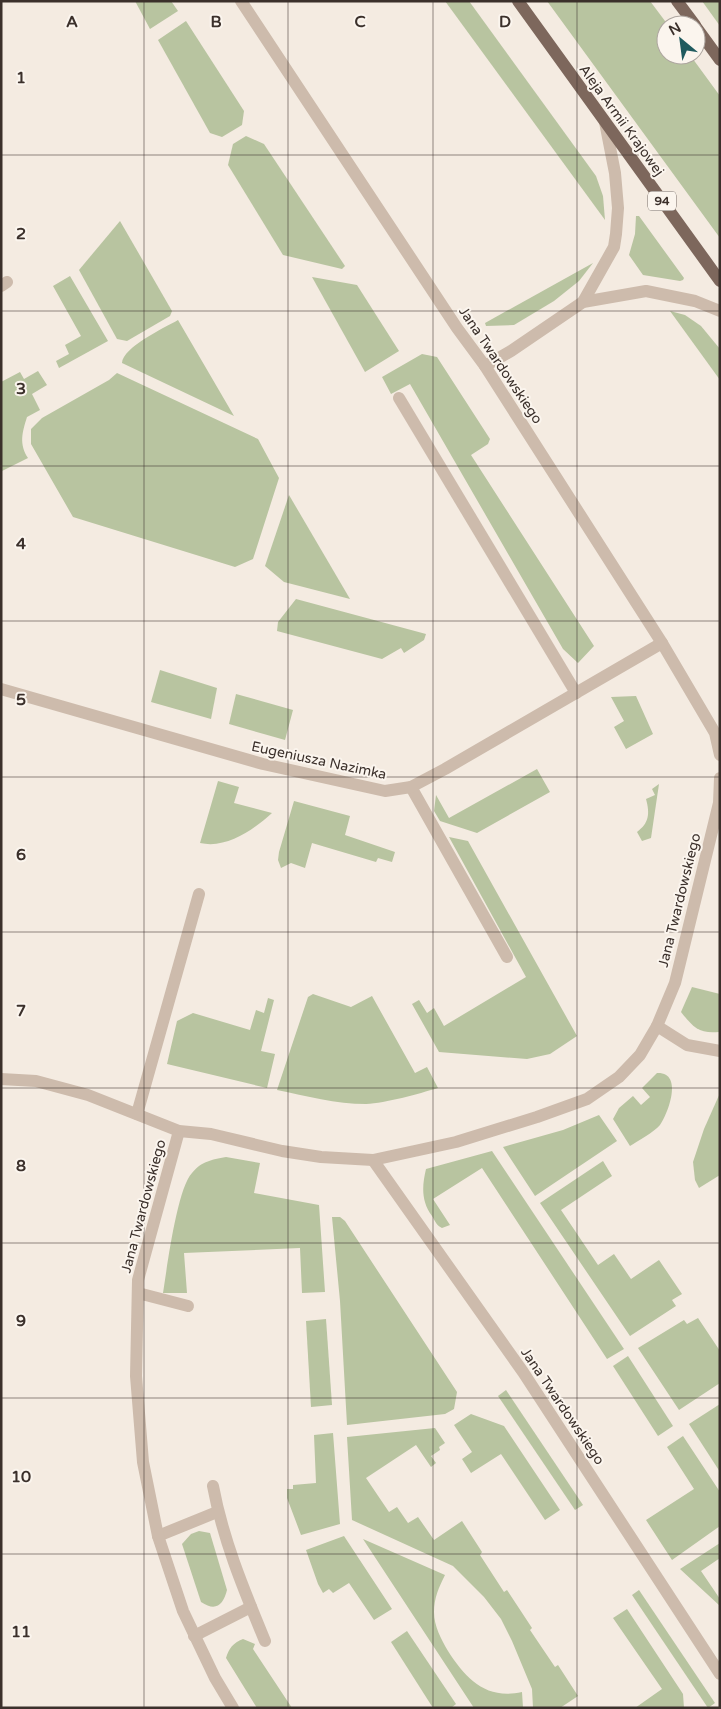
<svg xmlns="http://www.w3.org/2000/svg" width="721" height="1709" font-family="'Varela Round',sans-serif">
  <style>
    .green { fill: #b8c4a0 }
    .lines { fill: none; stroke-linecap: round; stroke-linejoin: round }
    .lane { stroke: #cdbbac; stroke-width: 12 }
    .street { stroke: #cdbbac; stroke-width: 12 }
    .primary { stroke: #7d675c; stroke-width: 12 }
    .grid { fill: none; stroke: #3b302b; stroke-width: 1; stroke-opacity: 0.55 }
    .labels { text-anchor: middle; stroke-width: 4; stroke-linejoin: round; paint-order: stroke }
    .shield { fill: #fbf5ee; stroke: #756b66; stroke-width: 1 }
    .shield-label { font-size: 12px; font-weight: bold; fill: #3b302b }
    .street-label { font-size: 14px; fill: #3b302b; stroke: #fbf5ee }
    .grid-label { font-size: 16px; text-anchor: middle; font-weight: bold; fill: #3b302b; stroke: #fbf5ee; stroke-width: 4; stroke-linejoin: round; paint-order: stroke }
  </style>
  <rect width="100%" height="100%" fill="#f4ebe1"/>
  <g class="green">
    <path d="M 135,1 L 171,1 L 178,11 L 150,29 Z"/>
    <path d="M 445,1 L 469,1 L 596,176 L 603,196 L 605,220 Z"/>
    <path d="M 547,1 L 650,1 L 668,25 L 666,25 L 666,55 L 690,55 L 720,96 L 720,238 Z"/>
    <path d="M 702,1 L 720,1 L 720,26 Z"/>
    <path d="M 186,21 L 244,111 L 242,125 L 222,137 L 210,133 L 158,40 Z"/>
    <path d="M 246,136 L 264,144 L 345,266 L 342,269 L 283,255 L 228,165 L 233,144 Z"/>
    <path d="M 636,216 L 639,216 L 684,278 L 683,280 L 680,281 L 643,275 L 629,255 L 635,234 Z"/>
    <path d="M 120,221 L 172,311 L 170,316 L 127,341 L 117,339 L 79,270 Z"/>
    <path d="M 593,263 L 579,281 L 554,301 L 514,325 L 486,326 L 485,323 Z"/>
    <path d="M 70,276 L 108,341 L 59,368 L 56,361 L 69,354 L 65,345 L 81,336 L 53,286 Z"/>
    <path d="M 312,277 L 357,285 L 399,351 L 365,372 Z"/>
    <path d="M 670,311 L 685,315 L 701,326 L 720,349 L 720,380 Z"/>
    <path d="M 178,320 L 234,416 L 122,363 C 123,347 164,328 178,320 Z"/>
    <path d="M 422,354 L 437,357 L 490,439 L 488,444 L 471,455 L 594,646 L 578,663 L 563,649 L 410,384 L 391,394 L 382,377 Z"/>
    <path d="M 38,371 L 47,385 L 32,394 L 40,410 L 27,417 C 22,433 19,444 28,458 L 2,471 L 1,382 L 20,372 L 24,379 Z"/>
    <path d="M 117,373 L 258,439 L 279,478 L 253,559 L 235,567 L 73,517 L 31,444 L 31,429 L 42,418 L 109,380 Z"/>
    <path d="M 289,495 L 350,599 L 284,582 L 265,566 Z"/>
    <path d="M 296,599 L 426,634 L 424,640 L 404,653 L 401,648 L 382,659 L 277,631 L 278,622 Z"/>
    <path d="M 160,670 L 217,688 L 211,719 L 151,702 Z"/>
    <path d="M 236,694 L 293,710 L 285,740 L 229,724 Z"/>
    <path d="M 636,696 L 653,734 L 626,749 L 614,727 L 624,721 L 611,697 Z"/>
    <path d="M 537,769 L 550,792 L 477,833 L 440,821 L 434,811 L 436,795 L 449,818 Z"/>
    <path d="M 218,781 L 239,787 L 234,803 L 272,813 C 253,830 227,849 200,843 Z"/>
    <path d="M 659,784 L 651,838 L 642,841 L 637,832 C 649,823 650,814 646,799 L 655,795 L 652,789 Z"/>
    <path d="M 294,801 L 350,816 L 345,835 L 395,852 L 392,862 L 378,858 L 376,862 L 312,843 L 305,868 L 291,863 L 281,868 L 278,860 L 279,852 Z"/>
    <path d="M 449,837 L 468,841 L 577,1036 L 550,1054 L 527,1059 L 439,1052 L 412,1004 L 419,1000 L 427,1013 L 434,1008 L 444,1026 L 526,977 Z"/>
    <path d="M 692,987 L 720,994 L 719,1032 C 699,1034 693,1027 681,1012 Z"/>
    <path d="M 313,994 L 351,1007 L 372,996 L 415,1073 L 427,1067 L 438,1088 C 418,1094 386,1103 366,1104 C 336,1104 306,1096 277,1090 L 308,997 Z"/>
    <path d="M 268,998 L 274,1000 L 261,1051 L 275,1054 L 267,1088 L 167,1064 L 177,1021 L 193,1013 L 250,1030 L 256,1010 L 264,1013 Z"/>
    <path d="M 657,1073 C 684,1072 668,1114 660,1125 C 654,1132 638,1141 630,1146 L 613,1119 L 619,1108 L 633,1096 L 641,1105 L 650,1097 L 642,1088 Z"/>
    <path d="M 720,1093 L 720,1175 L 699,1188 L 695,1180 L 693,1162 L 704,1129 Z"/>
    <path d="M 599,1115 L 617,1141 L 535,1196 L 503,1147 L 563,1130 Z"/>
    <path d="M 492,1151 L 624,1349 L 607,1359 L 482,1168 L 433,1199 L 450,1225 L 442,1228 C 437,1226 435,1221 432,1216 C 421,1201 422,1186 426,1169 Z"/>
    <path d="M 226,1157 L 260,1163 L 254,1193 L 319,1205 L 325,1292 L 302,1293 L 300,1248 L 184,1253 L 187,1293 L 163,1293 C 167,1268 177,1189 192,1173 C 202,1161 211,1160 226,1157 Z"/>
    <path d="M 603,1161 L 612,1176 L 561,1210 L 598,1265 L 614,1254 L 631,1279 L 659,1260 L 682,1294 L 672,1300 L 676,1306 L 630,1336 L 540,1203 Z"/>
    <path d="M 332,1217 L 340,1217 L 345,1221 L 457,1392 L 454,1409 L 445,1414 L 347,1425 L 340,1301 Z"/>
    <path d="M 698,1318 L 720,1351 L 720,1383 L 679,1410 L 638,1348 L 684,1320 L 687,1324 Z"/>
    <path d="M 326,1319 L 332,1405 L 311,1407 L 306,1321 Z"/>
    <path d="M 628,1356 L 673,1426 L 658,1436 L 613,1366 Z"/>
    <path d="M 506,1390 L 583,1505 L 575,1510 L 498,1396 Z"/>
    <path d="M 720,1404 L 720,1472 L 689,1424 Z"/>
    <path d="M 471,1414 L 504,1426 L 560,1510 L 545,1520 L 501,1454 L 471,1473 L 462,1459 L 472,1452 L 454,1425 Z"/>
    <path d="M 435,1428 L 445,1443 L 439,1447 L 440,1450 L 431,1456 L 436,1463 L 431,1467 L 416,1445 L 366,1478 L 389,1512 L 397,1507 L 408,1523 L 418,1517 L 434,1540 L 462,1521 L 482,1552 L 480,1555 L 504,1592 L 507,1590 L 532,1628 L 530,1630 L 555,1667 L 558,1665 L 578,1696 L 560,1708 L 533,1708 L 532,1689 L 512,1641 L 501,1619 L 484,1597 L 453,1566 L 352,1520 L 347,1437 Z"/>
    <path d="M 333,1433 L 340,1524 L 301,1535 L 287,1498 L 287,1489 L 293,1489 L 293,1485 L 316,1483 L 314,1435 Z"/>
    <path d="M 683,1436 L 720,1492 L 720,1526 L 672,1560 L 646,1520 L 694,1489 L 667,1447 Z"/>
    <path d="M 199,1531 L 210,1533 L 227,1590 C 223,1605 216,1612 201,1602 L 182,1544 L 191,1534 Z"/>
    <path d="M 344,1536 L 392,1609 L 374,1620 L 349,1583 L 333,1593 L 329,1589 L 323,1593 L 318,1584 L 306,1550 Z"/>
    <path d="M 363,1539 L 445,1575 C 439,1587 434,1598 434,1612 C 434,1626 441,1639 448,1651 C 466,1679 486,1700 522,1692 L 523,1708 L 474,1708 Z"/>
    <path d="M 720,1543 L 720,1558 L 701,1571 L 720,1599 L 720,1606 L 680,1569 Z"/>
    <path d="M 639,1590 L 715,1703 L 708,1708 L 632,1595 Z"/>
    <path d="M 627,1609 L 683,1694 L 684,1708 L 635,1708 L 662,1689 L 613,1618 Z"/>
    <path d="M 407,1631 L 456,1704 L 451,1708 L 433,1708 L 391,1642 Z"/>
    <path d="M 243,1639 L 255,1644 L 253,1649 L 292,1708 L 257,1708 L 226,1658 C 229,1648 233,1643 243,1639 Z"/>
  </g>
  <g class="lines">
    <g class="lane">
      <path d="M 1,286 L 7,282"/>
      <path d="M 399,398 L 576,693"/>
      <path d="M 411,787 L 507,957"/>
      <path d="M 137,1114 L 199,894"/>
      <path d="M 138,1293 L 188,1306"/>
      <path d="M 213,1486 C 223,1540 244,1590 265,1641"/>
      <path d="M 158,1536 L 217,1512"/>
      <path d="M 194,1636 L 251,1607"/>
    </g>
    <g class="street">
      <path d="M 241,1 L 457,328 L 485,366 L 662,643 L 715,733 L 720,755"/>
      <path d="M 583,302 L 614,247 L 616,234 L 618,208 L 615,173 L 605,122"/>
      <path d="M 485,366 L 511,351 L 583,302 L 646,291 L 695,301 L 720,311"/>
      <path d="M 1,689 L 263,764 L 385,791 L 411,787 L 445,769 L 662,643"/>
      <path d="M 657,1026 L 687,1045 L 720,1051"/>
      <path d="M 1,1079 L 36,1081 L 88,1095 L 179,1131 L 211,1134 L 282,1151 L 321,1157 L 373,1160 L 456,1142 L 537,1117 L 587,1099 L 619,1077 L 640,1055 L 657,1026 L 675,983 L 719,803 L 720,778"/>
      <path d="M 179,1131 L 138,1280 L 136,1376 L 143,1462 L 158,1536 L 183,1611 L 215,1678 L 233,1708"/>
      <path d="M 373,1160 L 523,1372 L 720,1674"/>
    </g>
    <g class="primary">
      <path d="M 518,1 L 720,281"/>
      <path d="M 677,1 L 695,25"/>
      <path d="M 696,27 L 720,60"/>
    </g>
  </g>
  <path class="grid" d="M 144,1 L 144,1708M 288,1 L 288,1708M 433,1 L 433,1708M 577,1 L 577,1708M 1,155 L 720,155M 1,311 L 720,311M 1,466 L 720,466M 1,621 L 720,621M 1,777 L 720,777M 1,932 L 720,932M 1,1088 L 720,1088M 1,1243 L 720,1243M 1,1398 L 720,1398M 1,1554 L 720,1554"/>
  <g class="labels">
    <rect class="shield" x="648" y="191.5" width="28" height="19" rx="4"/>
    <g class="shield-label">
      <text x="662" y="205">94</text>
    </g>
    <g class="street-label">
      <text transform="translate(622 120) rotate(54)" y="5">Aleja Armii Krajowej</text>
      <text transform="translate(501 365) rotate(56)" y="5">Jana Twardowskiego</text>
      <text transform="translate(319 760) rotate(12)" y="5">Eugeniusza Nazimka</text>
      <text transform="translate(679 900) rotate(-76)" y="5">Jana Twardowskiego</text>
      <text transform="translate(143 1206) rotate(-75)" y="5">Jana Twardowskiego</text>
      <text transform="translate(563 1406) rotate(56)" y="5">Jana Twardowskiego</text>
    </g>
  </g>
  <g class="grid-label">
    <text x="72" y="27">A</text>
    <text x="216" y="27">B</text>
    <text x="360" y="27">C</text>
    <text x="505" y="27">D</text>
    <text x="21" y="83">1</text>
    <text x="21" y="239">2</text>
    <text x="21" y="394">3</text>
    <text x="21" y="549">4</text>
    <text x="21" y="705">5</text>
    <text x="21" y="860">6</text>
    <text x="21" y="1016">7</text>
    <text x="21" y="1171">8</text>
    <text x="21" y="1326">9</text>
    <text x="21" y="1482">10</text>
    <text x="21" y="1637">11</text>
  </g>
  <rect width="721" height="1709" fill="none" stroke="#3b302b" stroke-width="5"/>
  <g transform="translate(681 40) rotate(331)"><circle r="24" fill="#fbf5ee" stroke="#aea6a0"/>
  <path d="M0-4L9 19L0 12L-9 19Z" fill="#1f5a5e"/>
  <text y="-8" font-size="14" font-weight="bold" text-anchor="middle" fill="#3b302b">N</text>
  </g>
</svg>
